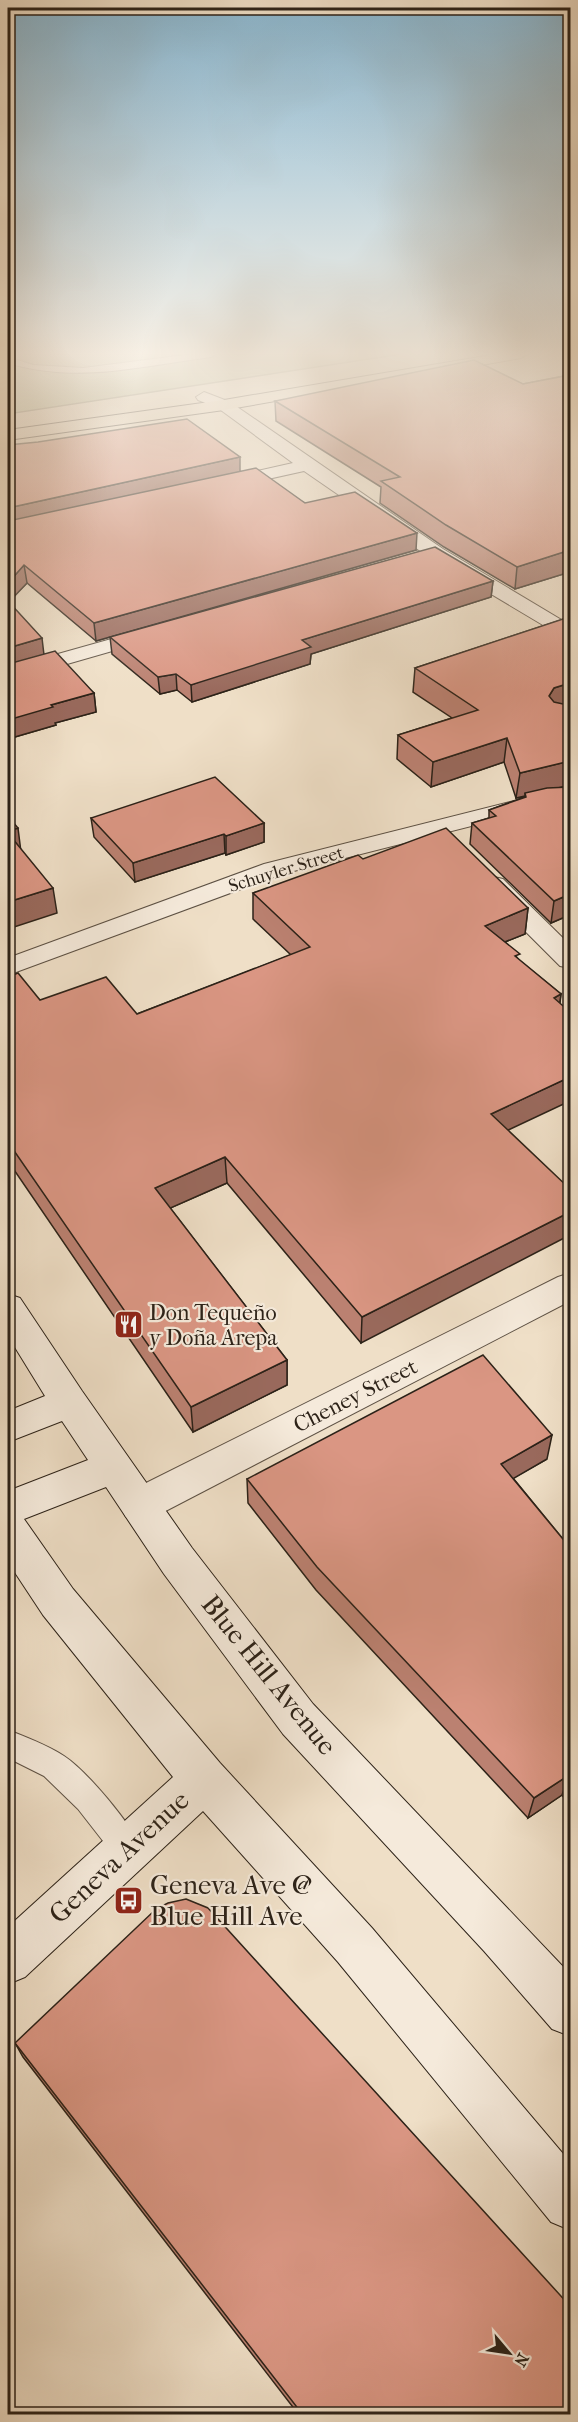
<svg xmlns="http://www.w3.org/2000/svg" width="578" height="2422" font-family="'IM FELL French Canon',serif">
  <style>
    .green { fill: #b7c297; stroke: #727258; stroke-width: 1.5 }
    .lines { fill: none; stroke-linecap: round; stroke-linejoin: round }
    .lane-casing { stroke: #5d5144; stroke-width: 2 }
    .street-casing { stroke: #5d5144; stroke-width: 2 }
    .secondary-casing { stroke: #2c2218; stroke-width: 2 }
    .primary-casing { stroke: #2c2218; stroke-width: 2 }
    .lane { fill: #f5eadb; fill-rule: evenodd }
    .street { fill: #f5eadb; fill-rule: evenodd }
    .secondary { fill: #f5eadb; fill-rule: evenodd }
    .primary { fill: #efdfc7; fill-rule: evenodd }
    .wall { fill: #bb8171; stroke: #2c2218; stroke-width: 1.5 }
    .shaded-wall { fill: #99695c; stroke: #2c2218; stroke-width: 1.5 }
    .building { fill: #da9683; stroke: #2c2218; stroke-width: 1.5 }
    .labels { text-anchor: middle; stroke-width: 4.5; stroke-linejoin: round; paint-order: stroke }
    .far-street-label { font-size: 18px; fill: #2c2218; stroke: #f5eadb }
    .poi-label { font-size: 22px; fill: #2c2218; stroke: #f5eadb; text-anchor: start }
    .street-label { font-size: 22px; fill: #2c2218; stroke: #f5eadb }
    .near-street-label { font-size: 27px; fill: #2c2218; stroke: #f5eadb }
    .near-poi-label { font-size: 27px; fill: #2c2218; stroke: #f5eadb; text-anchor: start }
  </style>
  <rect width="100%" height="100%" fill="#efdfc7"/>
  <filter id="stains"><feTurbulence type="fractalNoise" baseFrequency=".00333" numOctaves="4"/><feColorMatrix values="0 0 0 0 .2 0 0 0 0 .09 0 0 0 0 .02 0 0 0 .5 -.17"/></filter>
  <radialGradient id="worn" r=".72"><stop offset=".6" stop-color="#630" stop-opacity="0"/><stop offset="1" stop-color="#630" stop-opacity=".3"/></radialGradient>
  <path class="green" d="M 8,354 L 402,354 L 8,414 Z"/>
  <g class="lines">
    <defs>
      <g id="lane">
        <path d="M 193,354 L 216,354 L 211,357 C 142,366 76,384 8,363 L 8,357 L 33,365 L 83,368 Z"/>
        <path d="M 8,1730 C 26,1737 47,1745 64,1756 C 87,1771 131,1824 142,1849 L 137,1859 L 127,1864 L 117,1859 L 78,1809 L 44,1776 L 8,1758 Z"/>
      </g>
      <g id="street">
        <path d="M 204,392 L 230,402 L 443,549 L 570,625 L 570,639 L 563,637 L 429,557 L 304,471 L 223,489 L 217,488 L 214,484 L 217,480 L 293,463 L 218,408 L 198,400 L 196,397 Z"/>
        <path d="M 154,627 L 161,629 L 164,633 L 161,637 L 8,681 L 8,668 Z"/>
        <path d="M 570,787 L 570,801 L 282,874 L 8,975 L 8,958 L 264,864 Z"/>
        <path d="M 494,877 L 503,879 L 570,945 L 570,968 L 560,966 L 485,891 L 481,885 L 485,879 Z"/>
        <path d="M 570,1273 L 570,1301 L 154,1517 L 140,1522 L 126,1517 L 120,1505 L 126,1493 L 558,1277 Z"/>
      </g>
      <path id="secondary" d="M 8,1294 L 20,1298 L 82,1391 L 192,1548 L 313,1704 L 570,1974 L 570,2036 L 552,2029 L 484,1951 L 283,1734 L 164,1574 L 106,1487 L 24,1519 L 73,1589 L 220,1763 L 372,1928 L 570,2162 L 570,2230 L 551,2222 L 338,1962 L 203,1811 L 25,1977 L 8,1984 L 8,1927 L 173,1777 L 43,1615 L 8,1562 L 8,1491 L 88,1460 L 62,1421 L 8,1442 L 8,1411 L 45,1396 L 8,1336 Z"/>
      <path id="primary" d="M 497,354 L 528,354 L 521,358 L 224,410 L 8,440 L 8,430 L 224,400 Z"/>
    </defs>
    <use href="#lane" class="lane-casing"/>
    <use href="#street" class="street-casing"/>
    <use href="#secondary" class="secondary-casing"/>
    <use href="#primary" class="primary-casing"/>
    <use href="#lane" class="lane"/>
    <use href="#street" class="street"/>
    <use href="#secondary" class="secondary"/>
    <use href="#primary" class="primary"/>
  </g>
  <g class="wall">
    <path d="M 570,375 L 570,572 L 515,589 L 444,547 L 380,503 L 381,487 L 276,421 L 275,401 L 523,384 Z"/>
    <path d="M 8,445 L 240,471 L 305,503 L 416,550 L 96,641 L 27,583 L 8,602 L 44,654 L 94,693 L 96,712 L 55,723 L 56,725 L 8,739 Z"/>
    <path d="M 493,581 L 491,597 L 311,654 L 310,664 L 192,702 L 177,690 L 160,694 L 112,654 L 110,637 Z"/>
    <path d="M 570,617 L 559,788 L 570,787 L 570,923 L 565,917 L 551,923 L 470,844 L 472,823 L 489,818 L 489,810 L 525,797 L 525,796 L 516,798 L 504,762 L 431,787 L 397,759 L 398,735 L 452,718 L 413,692 L 415,668 Z"/>
    <path d="M 91,818 L 264,823 L 264,842 L 226,855 L 225,853 L 135,882 L 94,837 Z"/>
    <path d="M 363,859 L 528,908 L 525,934 L 505,942 L 519,960 L 561,994 L 560,1003 L 508,1131 L 361,1343 L 227,1183 L 170,1208 L 287,1360 L 287,1385 L 193,1432 L 8,1161 L 8,977 L 40,1000 L 137,1014 L 291,955 L 253,919 L 253,893 Z"/>
    <path d="M 547,1459 L 513,1478 L 567,1544 L 570,1542 L 570,1806 L 562,1795 L 528,1818 L 316,1590 L 248,1503 L 247,1479 Z"/>
    <path d="M 15,2043 L 570,2415 L 299,2415 L 23,2057 Z"/>
  </g>
  <g class="shaded-wall">
    <path d="M 240,457 L 240,472 L 8,525 L 8,508 Z"/>
    <path d="M 417,533 L 416,550 L 96,641 L 94,623 Z"/>
    <path d="M 570,550 L 570,572 L 515,589 L 517,567 Z"/>
    <path d="M 24,565 L 27,583 L 8,603 L 8,583 Z"/>
    <path d="M 493,581 L 491,597 L 311,654 L 310,664 L 192,702 L 191,685 L 302,640 Z"/>
    <path d="M 42,638 L 44,655 L 8,666 L 8,648 Z"/>
    <path d="M 176,674 L 177,690 L 160,694 L 158,677 Z"/>
    <path d="M 570,683 L 570,706 L 546,720 L 549,696 L 554,688 Z"/>
    <path d="M 94,693 L 96,712 L 55,723 L 56,725 L 8,739 L 8,720 L 51,705 Z"/>
    <path d="M 507,738 L 504,762 L 431,787 L 433,762 Z"/>
    <path d="M 570,761 L 570,785 L 526,796 L 525,793 L 525,796 L 516,798 L 520,773 Z"/>
    <path d="M 264,823 L 264,842 L 226,855 L 226,836 Z"/>
    <path d="M 18,828 L 21,852 L 8,842 L 8,831 Z"/>
    <path d="M 224,834 L 225,853 L 135,882 L 133,863 Z"/>
    <path d="M 53,888 L 57,913 L 8,929 L 8,902 Z"/>
    <path d="M 568,895 L 565,917 L 551,923 L 554,901 Z"/>
    <path d="M 528,908 L 525,934 L 482,951 L 485,926 Z"/>
    <path d="M 561,994 L 557,1020 L 554,998 Z"/>
    <path d="M 570,1077 L 570,1101 L 487,1140 L 491,1114 Z"/>
    <path d="M 225,1157 L 227,1183 L 157,1214 L 155,1188 Z"/>
    <path d="M 570,1212 L 570,1235 L 361,1343 L 362,1317 Z"/>
    <path d="M 287,1360 L 287,1385 L 193,1432 L 191,1407 Z"/>
    <path d="M 552,1435 L 547,1459 L 497,1488 L 501,1464 Z"/>
    <path d="M 569,1775 L 562,1795 L 528,1818 L 534,1798 Z"/>
  </g>
  <g class="building">
    <path d="M 474,360 L 523,384 L 570,375 L 570,550 L 517,567 L 446,525 L 381,481 L 400,477 L 275,401 Z"/>
    <path d="M 187,419 L 240,457 L 8,508 L 8,445 L 38,442 Z"/>
    <path d="M 256,468 L 305,503 L 355,492 L 417,533 L 94,623 L 24,565 L 8,583 L 8,521 Z"/>
    <path d="M 435,547 L 493,581 L 302,640 L 311,647 L 191,685 L 176,674 L 158,677 L 110,637 Z"/>
    <path d="M 8,601 L 42,638 L 8,648 Z"/>
    <path d="M 569,617 L 570,617 L 570,683 L 554,688 L 549,696 L 554,702 L 563,704 L 570,701 L 570,761 L 520,773 L 507,738 L 433,762 L 398,735 L 478,710 L 415,668 Z"/>
    <path d="M 55,651 L 94,693 L 51,705 L 53,707 L 8,720 L 8,664 Z"/>
    <path d="M 215,777 L 264,823 L 226,836 L 224,834 L 133,863 L 91,818 Z"/>
    <path d="M 570,787 L 570,897 L 568,895 L 554,901 L 472,823 L 496,816 L 489,810 L 526,797 L 525,793 L 547,788 Z"/>
    <path d="M 8,816 L 18,828 L 8,831 Z"/>
    <path d="M 446,828 L 528,908 L 485,926 L 520,954 L 515,956 L 561,994 L 554,998 L 570,1012 L 570,1077 L 491,1114 L 570,1189 L 570,1212 L 362,1317 L 225,1157 L 155,1188 L 287,1360 L 191,1407 L 8,1142 L 8,977 L 18,973 L 40,1000 L 106,977 L 137,1014 L 310,947 L 253,893 L 358,855 L 363,859 Z"/>
    <path d="M 8,833 L 53,888 L 8,902 Z"/>
    <path d="M 483,1355 L 552,1435 L 501,1464 L 567,1544 L 570,1542 L 570,1777 L 569,1775 L 534,1798 L 317,1567 L 247,1479 Z"/>
    <path d="M 186,1899 L 208,1908 L 570,2306 L 570,2415 L 303,2415 L 15,2043 L 156,1909 L 168,1903 Z"/>
  </g>
  <linearGradient id="sky" x2="0" y2="1"><stop stop-color="#89b8d3"/><stop offset="0.51" stop-color="#f8f1e6"/><stop offset="1" stop-color="#f8f1e6" stop-opacity="0"/></linearGradient>
  <rect width="578" height="693" fill="url(#sky)"/>
  <defs>
    <symbol id="restaurant-square" viewBox="-11 -11 22 22"><rect x="-9" y="-9" width="18" height="18" rx="4" fill="#8f2418" stroke="#f5eadb"/><path d="M-5-6h1v4h1v-4h1v4h1v-4h1v5L-1.5 .5V6h-2V.5L-5-1ZM5-6V6H3V1.5H1.5Q1.5-4 5-6Z" fill="#fff"/></symbol>
    <symbol id="bus-square" viewBox="-11 -11 22 22"><rect x="-9" y="-9" width="18" height="18" rx="4" fill="#8f2418" stroke="#f5eadb"/><path d="M-5-6H5V4H4V6H2V4H-2V6H-4V4H-5ZM-3.5-4V0h7V-4ZM-3.5 1.2v1.5H-2V1.2ZM2 1.2v1.5H3.5V1.2Z" fill="#fff"/></symbol>
  </defs>
  <g fill-rule="evenodd">
    <use href="#restaurant-square" x="112" y="1308" width="33" height="33"/>
    <use href="#bus-square" x="112" y="1884" width="33" height="33"/>
  </g>
  <g class="labels">
    <g class="far-street-label">
      <text transform="translate(286 869) rotate(-17)" y="6">Schuyler Street</text>
    </g>
    <g class="poi-label">
      <text x="149" y="1320">Don Tequeño<tspan x="149" dy="25">y Doña Arepa</tspan></text>
    </g>
    <g class="street-label">
      <text transform="translate(355 1395) rotate(-27)" y="8">Cheney Street</text>
    </g>
    <g class="near-street-label">
      <text transform="translate(269 1675) rotate(51)" y="9">Blue Hill Avenue</text>
      <text transform="translate(119 1857) rotate(-43)" y="9">Geneva Avenue</text>
    </g>
    <g class="near-poi-label">
      <text x="150" y="1894">Geneva Ave @<tspan x="150" dy="31">Blue Hill Ave</tspan></text>
    </g>
  </g>
  <rect width="578" height="2422" fill="none" stroke="#efdfc7" stroke-width="30"/>
  <rect x="9" y="9" width="560" height="2404" fill="none" stroke="#2c2218" stroke-width="3"/>
  <rect x="15" y="15" width="548" height="2392" fill="none" stroke="#2c2218" stroke-width="1.5"/>
  <g transform="translate(509 2353) rotate(119)" stroke="#f5eadb" stroke-width="4.5" paint-order="stroke">
  <path d="M0-4.5L10 22L0 15L-10 22Z" fill="#2c2218"/>
  <text y="-9" font-size="16" font-weight="bold" text-anchor="middle" fill="#2c2218">N</text>
  </g>
  <rect width="100%" height="100%" filter="url(#stains)"/>
  <rect width="100%" height="100%" fill="url(#worn)"/>
</svg>
